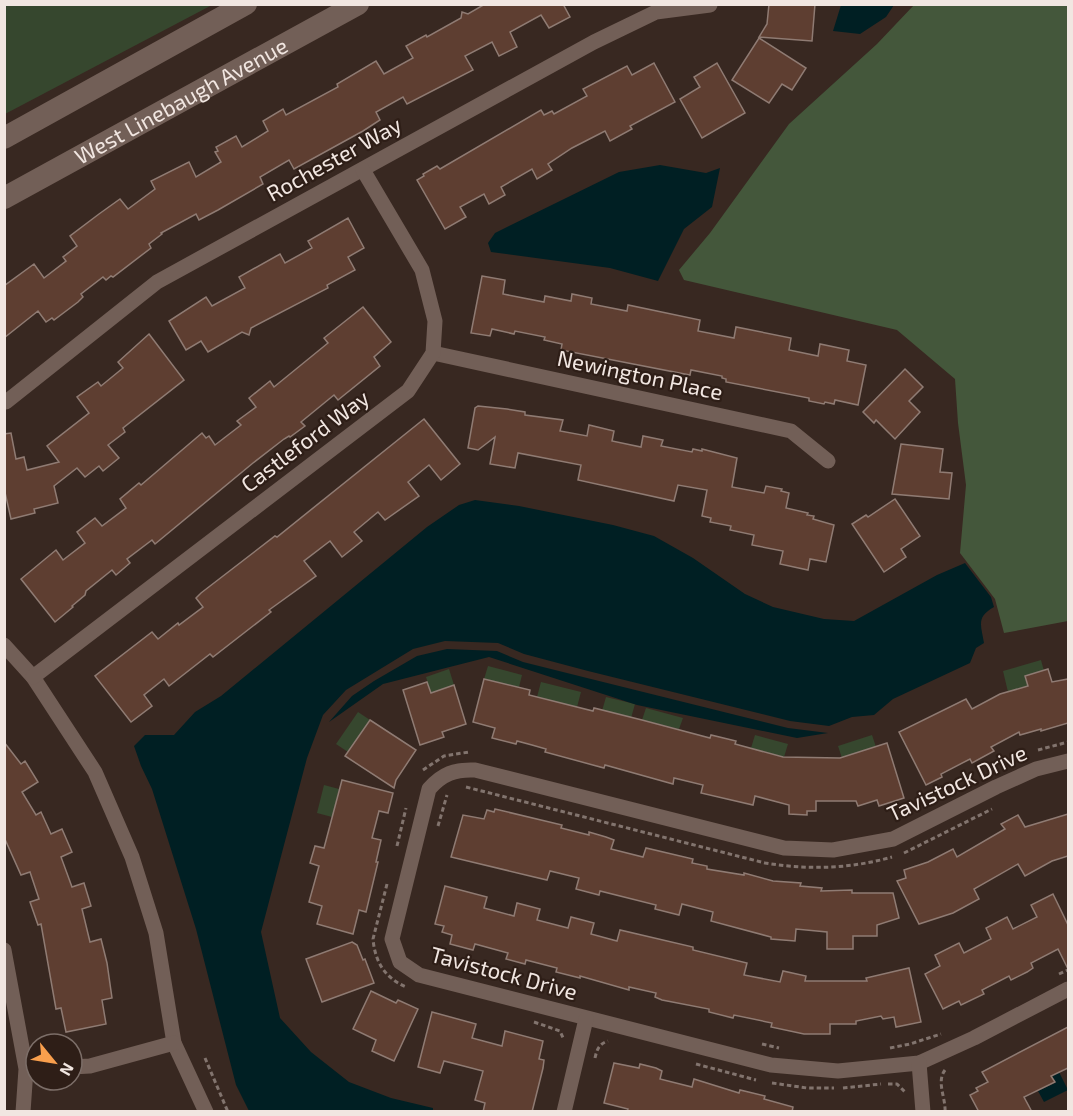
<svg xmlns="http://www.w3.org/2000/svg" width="1073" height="1116" font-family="'Exo 2',sans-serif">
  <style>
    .green { fill: #36472e }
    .forest { fill: #44573b }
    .water { fill: #001f23 }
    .building { fill: #5e3e31; stroke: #8f7b73; stroke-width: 1.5 }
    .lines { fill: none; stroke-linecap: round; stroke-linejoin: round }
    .path { stroke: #82746e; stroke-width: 3; stroke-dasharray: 4.5 3; stroke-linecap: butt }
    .street { stroke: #725f57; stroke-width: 15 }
    .secondary { stroke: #725f57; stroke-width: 22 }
    .labels { text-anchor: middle; stroke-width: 4.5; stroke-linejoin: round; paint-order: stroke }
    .street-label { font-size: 22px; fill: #f1e6e1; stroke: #2e1e17 }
  </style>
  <rect width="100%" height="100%" fill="#382821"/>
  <g class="green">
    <path d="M 5,4 L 212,4 L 212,5 L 5,114 Z"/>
    <path d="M 1041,660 L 1044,671 L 1025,676 L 1028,686 L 1008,692 L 1003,671 Z"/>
    <path d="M 488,666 L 522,675 L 519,687 L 484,679 Z"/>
    <path d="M 449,669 L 454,685 L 431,693 L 426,677 Z"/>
    <path d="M 541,682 L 581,692 L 577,707 L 537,697 Z"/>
    <path d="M 606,697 L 635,704 L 631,718 L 602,711 Z"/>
    <path d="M 646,708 L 683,718 L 679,729 L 642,720 Z"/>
    <path d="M 358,712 L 370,720 L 348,752 L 336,744 Z"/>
    <path d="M 755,735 L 788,744 L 784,757 L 751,748 Z"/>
    <path d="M 872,735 L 876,747 L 842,758 L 838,746 Z"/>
    <path d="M 324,785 L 339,789 L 332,817 L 317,813 Z"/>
  </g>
  <path class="forest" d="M 914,5 L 1068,5 L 1068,621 L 1004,633 L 995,599 L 960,553 L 966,485 L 958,423 L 955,379 L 897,330 L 684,280 L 679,270 L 710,233 L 789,124 L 877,44 Z"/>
  <g class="water">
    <path d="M 841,5 L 841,4 L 894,5 L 886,17 L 860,34 L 833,31 Z"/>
    <path d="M 660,165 L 706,173 L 720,168 L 712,207 L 684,229 L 658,281 L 610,268 L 491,252 L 488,243 L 495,233 L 619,172 Z"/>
    <path d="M 475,500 L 519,506 L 613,525 L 654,536 L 693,558 L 745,594 L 773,607 L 824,619 L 854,621 L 937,575 L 965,563 L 991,597 L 994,607 C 976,617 981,625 984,643 L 976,648 L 970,663 L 893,699 L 874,715 L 852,717 L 829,726 L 790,721 L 588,671 L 524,654 L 498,643 L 445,641 L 413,649 L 346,690 L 323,715 L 307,758 L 261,932 L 280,1018 L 311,1052 L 349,1082 L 391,1098 L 433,1108 L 433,1111 L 249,1111 L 236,1085 L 196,929 L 152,789 L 141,766 L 134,746 L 145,735 L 174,735 L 195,712 L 221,696 L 427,527 L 459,505 Z"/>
    <path d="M 447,649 L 497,651 L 523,662 L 587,678 L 788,728 L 828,733 L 797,738 L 637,705 L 489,657 L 383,684 L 329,722 L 352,696 L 374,681 L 417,656 Z"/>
    <path d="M 1059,1072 L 1068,1090 L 1044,1102 L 1038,1091 L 1055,1083 L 1052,1077 Z"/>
  </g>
  <g class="building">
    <path d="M 485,4 L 563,4 L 570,17 L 549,28 L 541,15 L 510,32 L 517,47 L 499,56 L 492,42 L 465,56 L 473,70 L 407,104 L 403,97 L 376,112 L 380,120 L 363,131 L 294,169 L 289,160 L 260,177 L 263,184 L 218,210 L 199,220 L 196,214 L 161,233 L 162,234 L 149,244 L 151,248 L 113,277 L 111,276 L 106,280 L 103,277 L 81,294 L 83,297 L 78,302 L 54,320 L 52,318 L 46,322 L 38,311 L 4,338 L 4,286 L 34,264 L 44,278 L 66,261 L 63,257 L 77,246 L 70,236 L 99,214 L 120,199 L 128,209 L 155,189 L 151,181 L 189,162 L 196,177 L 221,162 L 215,152 L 218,151 L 216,147 L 236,136 L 242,147 L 268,131 L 263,121 L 283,109 L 286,115 L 338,87 L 337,84 L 376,61 L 384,74 L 413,58 L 406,46 L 426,35 L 427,37 L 461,18 L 462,12 L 468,14 Z"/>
    <path d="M 769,4 L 815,4 L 812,41 L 759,37 L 767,24 Z"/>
    <path d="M 759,38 L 806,68 L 792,90 L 782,84 L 769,103 L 732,80 Z"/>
    <path d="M 654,63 L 675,102 L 630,126 L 632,129 L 610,141 L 605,131 L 572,148 L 548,164 L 552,170 L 537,179 L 532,169 L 501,187 L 505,195 L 489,204 L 484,194 L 460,207 L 466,217 L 445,229 L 417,180 L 424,176 L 423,174 L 437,166 L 440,169 L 541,110 L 544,115 L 552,111 L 554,114 L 587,96 L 583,89 L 627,66 L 632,75 Z"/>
    <path d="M 717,63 L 745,113 L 702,138 L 680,99 L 700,87 L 694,77 Z"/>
    <path d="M 348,218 L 364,248 L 348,257 L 355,270 L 327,285 L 328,288 L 251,328 L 249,335 L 242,332 L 208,352 L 201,341 L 186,350 L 169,321 L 206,297 L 212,306 L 245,288 L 239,277 L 280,254 L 285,263 L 312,248 L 308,241 Z"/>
    <path d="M 482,276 L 505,280 L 503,294 L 544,302 L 545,296 L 571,301 L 572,294 L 592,298 L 591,304 L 627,311 L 628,305 L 700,320 L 698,331 L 734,338 L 736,327 L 791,338 L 789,350 L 818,356 L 820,344 L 849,350 L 847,361 L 866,365 L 858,405 L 835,400 L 834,404 L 825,402 L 824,404 L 809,401 L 809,398 L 726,382 L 726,379 L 722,378 L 722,376 L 691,370 L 690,375 L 561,350 L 562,344 L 544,340 L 545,337 L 515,331 L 514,334 L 492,329 L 490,336 L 471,333 Z"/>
    <path d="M 363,307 L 391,342 L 374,357 L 380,366 L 338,400 L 334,395 L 301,422 L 305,426 L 290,437 L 289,436 L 284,439 L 253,463 L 155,544 L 152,540 L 127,559 L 130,563 L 116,575 L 112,570 L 86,591 L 85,595 L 72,606 L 73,607 L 55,622 L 21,579 L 56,550 L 63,560 L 85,543 L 77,532 L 95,518 L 102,526 L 126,508 L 120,499 L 139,483 L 141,485 L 202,433 L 206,438 L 209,436 L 215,445 L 241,425 L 237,421 L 256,407 L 249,398 L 270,381 L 274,387 L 328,343 L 324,338 Z"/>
    <path d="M 149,334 L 184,380 L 123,428 L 125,432 L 108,445 L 119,458 L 103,471 L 99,466 L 85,477 L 77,468 L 54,486 L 58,503 L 34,509 L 35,513 L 11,519 L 4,488 L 4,434 L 11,433 L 16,459 L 24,457 L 27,470 L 59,462 L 47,446 L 89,413 L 77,397 L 98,382 L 101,386 L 123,368 L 118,362 Z"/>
    <path d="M 905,369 L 923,387 L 909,401 L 920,412 L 895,439 L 876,420 L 874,423 L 863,412 Z"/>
    <path d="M 478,406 L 507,409 L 525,412 L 525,415 L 563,420 L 560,431 L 587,436 L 589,425 L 614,431 L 612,441 L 641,447 L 643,436 L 663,440 L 661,446 L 692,452 L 693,449 L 702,451 L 702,449 L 737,458 L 732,487 L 764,493 L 766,486 L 782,489 L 781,491 L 789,493 L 786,508 L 808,513 L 807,515 L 814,516 L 813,519 L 834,525 L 826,562 L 810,559 L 808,570 L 780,564 L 783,551 L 752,545 L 754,535 L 730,530 L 731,526 L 710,522 L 711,518 L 702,516 L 707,490 L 678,485 L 674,501 L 578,480 L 581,465 L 518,453 L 515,468 L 490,464 L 495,437 L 478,450 L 468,448 L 475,408 Z"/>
    <path d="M 424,419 L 460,464 L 441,480 L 429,465 L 408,482 L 419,496 L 385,520 L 378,512 L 354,532 L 362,541 L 342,557 L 330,541 L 304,561 L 316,576 L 269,610 L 271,612 L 213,657 L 210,654 L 169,686 L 164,679 L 144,695 L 152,706 L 131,722 L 95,676 L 152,632 L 158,639 L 178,623 L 179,625 L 203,607 L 196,598 L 201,593 L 275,536 L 277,537 Z"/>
    <path d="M 901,444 L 943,449 L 940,472 L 952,473 L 949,499 L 892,494 Z"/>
    <path d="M 895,499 L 920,536 L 901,549 L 906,557 L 884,572 L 852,524 L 866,515 L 868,517 Z"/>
    <path d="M 1048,669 L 1052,682 L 1068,679 L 1068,723 L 1041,731 L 1041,729 L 1020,735 L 1019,732 L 991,747 L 994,751 L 972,763 L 970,759 L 941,774 L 942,777 L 926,785 L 899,732 L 966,699 L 972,709 L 1000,694 L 1028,686 L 1025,676 Z"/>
    <path d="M 484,679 L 530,690 L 529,695 L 593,711 L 594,708 L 642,720 L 710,738 L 711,735 L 736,741 L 735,744 L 783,757 L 840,758 L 887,743 L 904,798 L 879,806 L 877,800 L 858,806 L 856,801 L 816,801 L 816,811 L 807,811 L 807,815 L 789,814 L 789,805 L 755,796 L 753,805 L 701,793 L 703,785 L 674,778 L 673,784 L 605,765 L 604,768 L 545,752 L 546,749 L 532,745 L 517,741 L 516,744 L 492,738 L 495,728 L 473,722 Z"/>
    <path d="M 427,682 L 431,693 L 454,685 L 466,724 L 442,732 L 444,737 L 420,745 L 403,690 Z"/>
    <path d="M 370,720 L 416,750 L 396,780 L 394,788 L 345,756 Z"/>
    <path d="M 4,742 L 21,764 L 25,761 L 38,782 L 22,792 L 36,815 L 41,812 L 51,834 L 62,829 L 72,852 L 61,857 L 72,887 L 84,883 L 91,906 L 82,909 L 90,942 L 101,939 L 107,963 L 112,998 L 102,1000 L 106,1024 L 66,1032 L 61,1008 L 56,1009 L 41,924 L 38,925 L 30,902 L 39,899 L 30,872 L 21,875 L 4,837 Z"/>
    <path d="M 342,780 L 393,793 L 388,813 L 379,811 L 372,838 L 381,840 L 376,862 L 378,862 L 366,912 L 359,910 L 353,934 L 317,924 L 322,906 L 309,902 L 319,866 L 310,863 L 315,846 L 324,848 Z"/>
    <path d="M 495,809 L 562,825 L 561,828 L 589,835 L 589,832 L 606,837 L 614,840 L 611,849 L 643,857 L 646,848 L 693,859 L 692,863 L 707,866 L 707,869 L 744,875 L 744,873 L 773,881 L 801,883 L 800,886 L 822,888 L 821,891 L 852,890 L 852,893 L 893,893 L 899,918 L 877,925 L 877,936 L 853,936 L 853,949 L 827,949 L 827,932 L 796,929 L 795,941 L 771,939 L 771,937 L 711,921 L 713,912 L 682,904 L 679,915 L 655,909 L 656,905 L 600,891 L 599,895 L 576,889 L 579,878 L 550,871 L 547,880 L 451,857 L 463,815 L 484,819 L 487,810 L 494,812 Z"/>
    <path d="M 1068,814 L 1068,856 L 1052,861 L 1025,876 L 1018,864 L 974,889 L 979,899 L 953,913 L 919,924 L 897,881 L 906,878 L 904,870 L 928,862 L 953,849 L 957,857 L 1005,829 L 1001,824 L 1018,815 L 1025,827 Z"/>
    <path d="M 445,886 L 487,897 L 484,908 L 514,916 L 517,903 L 540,909 L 537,920 L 568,928 L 571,917 L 594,923 L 591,934 L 617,941 L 620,930 L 693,947 L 693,950 L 747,963 L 744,975 L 780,982 L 783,971 L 806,976 L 805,981 L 867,981 L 866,978 L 909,968 L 921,1022 L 896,1027 L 894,1017 L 883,1019 L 881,1016 L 856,1021 L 856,1024 L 830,1024 L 830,1034 L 804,1034 L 771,1027 L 772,1023 L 734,1015 L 733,1018 L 709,1012 L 709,1009 L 662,1000 L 655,997 L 656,993 L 629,987 L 629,990 L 580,976 L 580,978 L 556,972 L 557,968 L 526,960 L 525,964 L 506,959 L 508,953 L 475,944 L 473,950 L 450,944 L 452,935 L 442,932 L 444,926 L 435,924 Z"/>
    <path d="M 1053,894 L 1068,925 L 1068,969 L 1058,949 L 1031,963 L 1033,968 L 1027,972 L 1011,980 L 1009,976 L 982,990 L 984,994 L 961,1005 L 959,1001 L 943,1009 L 925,974 L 940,966 L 935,955 L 959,943 L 964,953 L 991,939 L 986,928 L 1007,917 L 1013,929 L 1037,917 L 1031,905 Z"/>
    <path d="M 352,942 L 357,945 L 363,960 L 365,959 L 374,983 L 322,1002 L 306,959 Z"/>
    <path d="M 371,991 L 396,1003 L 398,1000 L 418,1009 L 394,1061 L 372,1051 L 376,1040 L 353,1029 Z"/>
    <path d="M 432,1012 L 476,1024 L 472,1038 L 502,1046 L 505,1031 L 543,1041 L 539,1059 L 544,1060 L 543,1068 L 532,1112 L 483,1112 L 485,1103 L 475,1100 L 483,1071 L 444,1061 L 440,1073 L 418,1067 Z"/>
    <path d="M 1068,1027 L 1068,1068 L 1051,1076 L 1055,1082 L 1024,1097 L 1032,1112 L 979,1112 L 970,1095 L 978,1091 L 976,1088 L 988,1082 L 982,1072 Z"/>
    <path d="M 614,1063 L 639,1068 L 640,1064 L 656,1068 L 662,1071 L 660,1079 L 692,1087 L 694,1079 L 739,1093 L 740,1090 L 765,1096 L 764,1099 L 793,1107 L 792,1112 L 627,1112 L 628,1109 L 604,1103 Z"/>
  </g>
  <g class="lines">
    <g class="path">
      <path d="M 1038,750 L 1068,742"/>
      <path d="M 423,770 L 444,756 L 469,752"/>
      <path d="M 466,787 L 765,863 C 808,870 850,869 892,857"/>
      <path d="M 438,826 L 447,795"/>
      <path d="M 397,846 L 406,808"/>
      <path d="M 904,853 L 992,809"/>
      <path d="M 387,884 L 373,939 C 375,962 385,978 406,987"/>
      <path d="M 1059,974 L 1068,970"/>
      <path d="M 534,1022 L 560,1031 L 564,1040"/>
      <path d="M 762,1044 L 779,1048"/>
      <path d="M 890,1048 L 910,1044 L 941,1034"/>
      <path d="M 205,1058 L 228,1112"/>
      <path d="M 595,1058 C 597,1049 599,1044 608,1041"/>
      <path d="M 696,1064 L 756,1080"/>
      <path d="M 945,1070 C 936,1082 946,1098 945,1112"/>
      <path d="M 772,1083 L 807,1088 L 834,1088"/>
      <path d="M 888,1084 L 897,1084 L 905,1092"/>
      <path d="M 843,1088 L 881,1084"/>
    </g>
    <g class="street">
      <path d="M 433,353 L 791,431 L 828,461"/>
      <path d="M 6,402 L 157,282 L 594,42 L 656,12 L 710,5"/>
      <path d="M 4,645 L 33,677 L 95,772 L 132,857 L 156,933 L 174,1043 L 206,1112"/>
      <path d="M 33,677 L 408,391 L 433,353 L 435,321 L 422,270 L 363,170"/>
      <path d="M 1068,761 L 1036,769 L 996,787 L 893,839 L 833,850 L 784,848 L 475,770 C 455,769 442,774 429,789 L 392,939 L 400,962 L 419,975 L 771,1065 L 838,1071 L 919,1063 L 974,1038 L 1068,989"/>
      <path d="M 4,950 L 26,1069 L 23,1112"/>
      <path d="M 919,1063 L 923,1112"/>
      <path d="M 72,1067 L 90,1066 L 174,1043"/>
      <path d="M 564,1112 L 586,1019"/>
    </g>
    <g class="secondary">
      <path d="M 4,138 L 246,4"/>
      <path id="s1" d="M 4,198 L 358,4"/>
    </g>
  </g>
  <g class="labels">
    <g class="street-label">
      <text dy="8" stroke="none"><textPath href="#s1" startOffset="202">West Linebaugh Avenue</textPath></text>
      <text transform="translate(334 159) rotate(-29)" y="8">Rochester Way</text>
      <text transform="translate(640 375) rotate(12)" y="8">Newington Place</text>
      <text transform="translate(305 441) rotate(-37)" y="8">Castleford Way</text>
      <text transform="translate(957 783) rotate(-25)" y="8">Tavistock Drive</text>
      <text transform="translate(504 973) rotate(15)" y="8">Tavistock Drive</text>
    </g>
  </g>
  <rect width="1073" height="1116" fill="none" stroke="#f1e6e1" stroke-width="12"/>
  <g transform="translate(54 1062) rotate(120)"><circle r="28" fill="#2e1e17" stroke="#7c6e68" stroke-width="1.5"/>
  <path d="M0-4.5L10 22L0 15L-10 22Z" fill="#f99f4d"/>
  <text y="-9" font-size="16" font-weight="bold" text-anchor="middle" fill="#f1e6e1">N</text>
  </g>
</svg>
